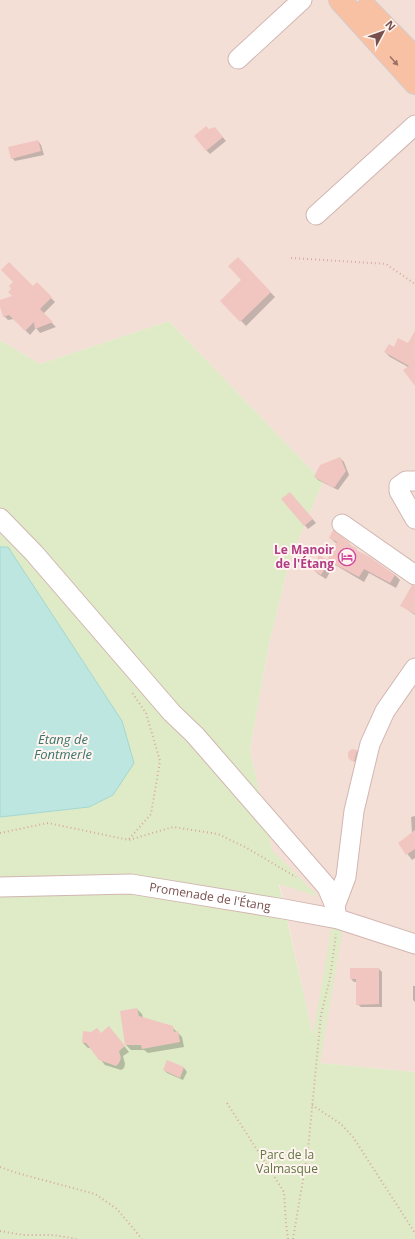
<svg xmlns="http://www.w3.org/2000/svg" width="415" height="1239" font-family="'Open Sans',sans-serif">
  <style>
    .residential { fill: #f4dfd7 }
    .green { fill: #dfeac7 }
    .water { fill: #bde6e1; stroke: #a3d8d1 }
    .shadow { fill: #0003 }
    .building { fill: #f1c6c1 }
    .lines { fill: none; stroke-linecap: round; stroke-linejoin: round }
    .minor-casing { stroke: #d1b6b1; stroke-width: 21 }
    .major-casing { stroke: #d6cac9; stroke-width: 24 }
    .path { stroke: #d7a9a3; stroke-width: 2; stroke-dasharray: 1 3; stroke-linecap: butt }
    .minor { stroke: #fff; stroke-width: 19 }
    .major { stroke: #f9c1a3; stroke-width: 22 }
    .oneway { fill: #9e7166 }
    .labels { text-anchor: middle; stroke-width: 4; stroke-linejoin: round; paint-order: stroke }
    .hotel-label { font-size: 12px; font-weight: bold; fill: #b23c85; stroke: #fff4ef; text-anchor: end }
    .street-label { font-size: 12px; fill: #774f4c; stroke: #fff4ef }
    .park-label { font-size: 12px; fill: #607641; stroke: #fff4ef }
    .water-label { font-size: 13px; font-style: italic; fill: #3c746e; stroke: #fff4ef }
  </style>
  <rect width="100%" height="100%" fill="#fcefe9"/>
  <path class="residential" d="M 0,0 L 415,0 L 415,1072 L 319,1063 L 250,750 L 269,644 L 290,559 L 323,482 L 169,321 L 40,364 L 0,340 Z"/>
  <path class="green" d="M 169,321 L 323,482 L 290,559 L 269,644 L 250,750 L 272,850 L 319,897 L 279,884 L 313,1035 L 332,924 L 343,928 L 320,1063 L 415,1072 L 415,1239 L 0,1239 L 0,817 L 39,812 L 0,803 L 0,340 L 40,364 Z"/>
  <path class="water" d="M 0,547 L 8,547 L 122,721 L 134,763 L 113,795 L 89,807 L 0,817 Z"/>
  <g class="shadow">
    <path d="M 215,128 L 226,141 L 210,154 L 206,150 L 209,130 Z"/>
    <path d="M 38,141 L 41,145 L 44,155 L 15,161 L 12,158 Z"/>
    <path d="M 238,259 L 275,297 L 246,326 L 222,301 L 242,280 Z"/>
    <path d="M 37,284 L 55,302 L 43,314 L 56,327 L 40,333 L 36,328 L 30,335 L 14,319 L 8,320 L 4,316 Z"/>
    <path d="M 409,345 L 415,384 L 408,367 L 390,357 L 385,352 L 394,348 Z"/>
    <path d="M 340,458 L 344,462 L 349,475 L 338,490 L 318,480 L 315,477 Z"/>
    <path d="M 293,497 L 316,523 L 308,529 L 283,499 Z"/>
    <path d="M 330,538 L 349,544 L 360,553 L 395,575 L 400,580 L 396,588 L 369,573 L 364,582 L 332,563 L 329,559 L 337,544 Z"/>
    <path d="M 320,557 L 330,563 L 333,567 L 326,579 L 318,574 L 313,569 Z"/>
    <path d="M 415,596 L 415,615 L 402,606 Z"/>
    <path d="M 357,750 L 358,752 L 356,763 L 349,756 Z"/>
    <path d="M 415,816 L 415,858 L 412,860 L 399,843 L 412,834 L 411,817 Z"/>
    <path d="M 379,969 L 382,972 L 382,1007 L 361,1007 L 357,1004 L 357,982 L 354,982 L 351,979 Z"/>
    <path d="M 413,986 L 415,986 L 415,1002 L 413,1000 Z"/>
    <path d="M 137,1009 L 142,1014 L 143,1018 L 172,1027 L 182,1037 L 184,1047 L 148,1053 L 144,1050 L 131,1050 L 126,1045 Z"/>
    <path d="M 114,1033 L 129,1052 L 123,1056 L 125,1064 L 124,1068 L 121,1070 L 105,1065 L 91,1048 L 88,1048 L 83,1043 L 101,1034 Z"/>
    <path d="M 167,1061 L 184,1068 L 187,1072 L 183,1080 L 167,1073 L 164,1070 Z"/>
  </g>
  <g class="building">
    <path d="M 206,126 L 209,129 L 215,127 L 223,137 L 206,151 L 194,136 Z"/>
    <path d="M 38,140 L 41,151 L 11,159 L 8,147 Z"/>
    <path d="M 238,257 L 271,292 L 240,322 L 220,301 L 241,280 L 228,266 Z"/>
    <path d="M 9,262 L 33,286 L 37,282 L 52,297 L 40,309 L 53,322 L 35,329 L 34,322 L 25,331 L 9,315 L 3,317 L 0,307 L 0,300 L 12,296 L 8,292 L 11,289 L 9,286 L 13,282 L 1,270 Z"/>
    <path d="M 415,331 L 415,386 L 403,370 L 409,366 L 384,352 L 389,344 L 394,347 L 398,338 L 408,343 Z"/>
    <path d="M 340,457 L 346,471 L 334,488 L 314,477 L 320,465 Z"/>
    <path d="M 290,492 L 313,519 L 304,526 L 281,499 Z"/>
    <path d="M 333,530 L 350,543 L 349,545 L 357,548 L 356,550 L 370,557 L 395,575 L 390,583 L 364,569 L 359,577 L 327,560 L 337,542 L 329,538 Z"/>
    <path d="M 319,555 L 329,561 L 321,575 L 312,569 Z"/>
    <path d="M 412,585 L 415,586 L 415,614 L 400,606 Z"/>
    <path d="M 352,749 L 357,750 L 354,762 L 350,760 L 348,757 L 348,752 Z"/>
    <path d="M 415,830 L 415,849 L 406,855 L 398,843 Z"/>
    <path d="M 350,968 L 379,968 L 379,1004 L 356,1005 L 356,979 L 350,979 Z"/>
    <path d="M 137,1008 L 139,1016 L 173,1026 L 174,1032 L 178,1031 L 180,1042 L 142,1049 L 141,1045 L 125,1045 L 120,1011 Z"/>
    <path d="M 109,1026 L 125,1046 L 119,1051 L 121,1058 L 119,1063 L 116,1066 L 99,1060 L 86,1043 L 82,1043 L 83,1031 L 91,1032 L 97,1028 L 101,1033 Z"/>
    <path d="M 167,1060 L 184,1067 L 180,1078 L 163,1070 Z"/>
  </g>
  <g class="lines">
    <defs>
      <g id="minor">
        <path d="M 238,59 L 302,0"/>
        <path d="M 316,215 L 415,125"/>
        <path d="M 415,481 L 406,481 L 399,486 L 399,491 L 415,519"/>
        <path d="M 0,518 L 34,553 L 172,713 L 195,735 L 327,887 L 335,906"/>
        <path d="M 342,524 L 415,575"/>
        <path id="s1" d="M 0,887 L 131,884 L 284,909 L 338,919 L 415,944"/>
        <path d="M 336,912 L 335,906 L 346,877 L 354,811 L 370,744 L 385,711 L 415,668"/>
      </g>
      <g id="major">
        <path d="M 340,0 L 415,83"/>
        <path d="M 367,9 L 415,58"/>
      </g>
    </defs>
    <use href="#minor" class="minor-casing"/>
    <use href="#major" class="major-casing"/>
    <g class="path">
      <path d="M 291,258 L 386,264 L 415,284"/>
      <path d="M 0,833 L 48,823 L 129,840 L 173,827 L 218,834 L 247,848 L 296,877"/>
      <path d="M 129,839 L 151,814 L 160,761 L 146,713 L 131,691"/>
      <path d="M 227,1103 L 284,1192 L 286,1223 L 288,1239"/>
      <path d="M 312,1105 L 341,1124 L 353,1137 L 415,1233"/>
      <path d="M 0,1167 L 17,1173 L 95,1194 L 117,1209 L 142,1239"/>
      <path d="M 0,1231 L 23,1235 L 53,1235 L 77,1239"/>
      <path d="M 293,1239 L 308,1150 L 321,1015 L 330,978 L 336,934"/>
    </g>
    <use href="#minor" class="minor"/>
    <use href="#major" class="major"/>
  </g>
  <defs><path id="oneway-solid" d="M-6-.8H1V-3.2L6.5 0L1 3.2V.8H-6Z"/></defs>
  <use class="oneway" href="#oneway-solid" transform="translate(394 61) rotate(48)"/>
  <defs>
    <symbol id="hotel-ring" viewBox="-11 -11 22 22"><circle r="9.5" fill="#fff4ef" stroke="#d1479c" stroke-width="1.5"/><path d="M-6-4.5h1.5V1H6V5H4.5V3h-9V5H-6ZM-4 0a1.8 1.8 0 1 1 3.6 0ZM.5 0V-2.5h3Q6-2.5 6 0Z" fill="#d1479c"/></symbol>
  </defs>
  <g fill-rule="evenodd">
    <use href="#hotel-ring" x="337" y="547" width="20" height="20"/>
  </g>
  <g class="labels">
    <g class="hotel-label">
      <text x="334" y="554">Le Manoir<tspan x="334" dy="14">de l'Étang</tspan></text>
    </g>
    <g class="street-label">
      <text dy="4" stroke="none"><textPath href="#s1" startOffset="211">Promenade de l'Étang</textPath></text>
    </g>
    <g class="park-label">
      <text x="287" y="1159">Parc de la<tspan x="287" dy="14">Valmasque</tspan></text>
    </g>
    <g class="water-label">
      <text x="63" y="744">Étang de<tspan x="63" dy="15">Fontmerle</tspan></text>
    </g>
  </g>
  <g transform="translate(383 32) rotate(49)" stroke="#fff4ef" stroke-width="3" paint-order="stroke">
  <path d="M0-3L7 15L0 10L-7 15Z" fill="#774f4c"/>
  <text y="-6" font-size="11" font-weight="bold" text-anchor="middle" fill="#774f4c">N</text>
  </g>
</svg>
